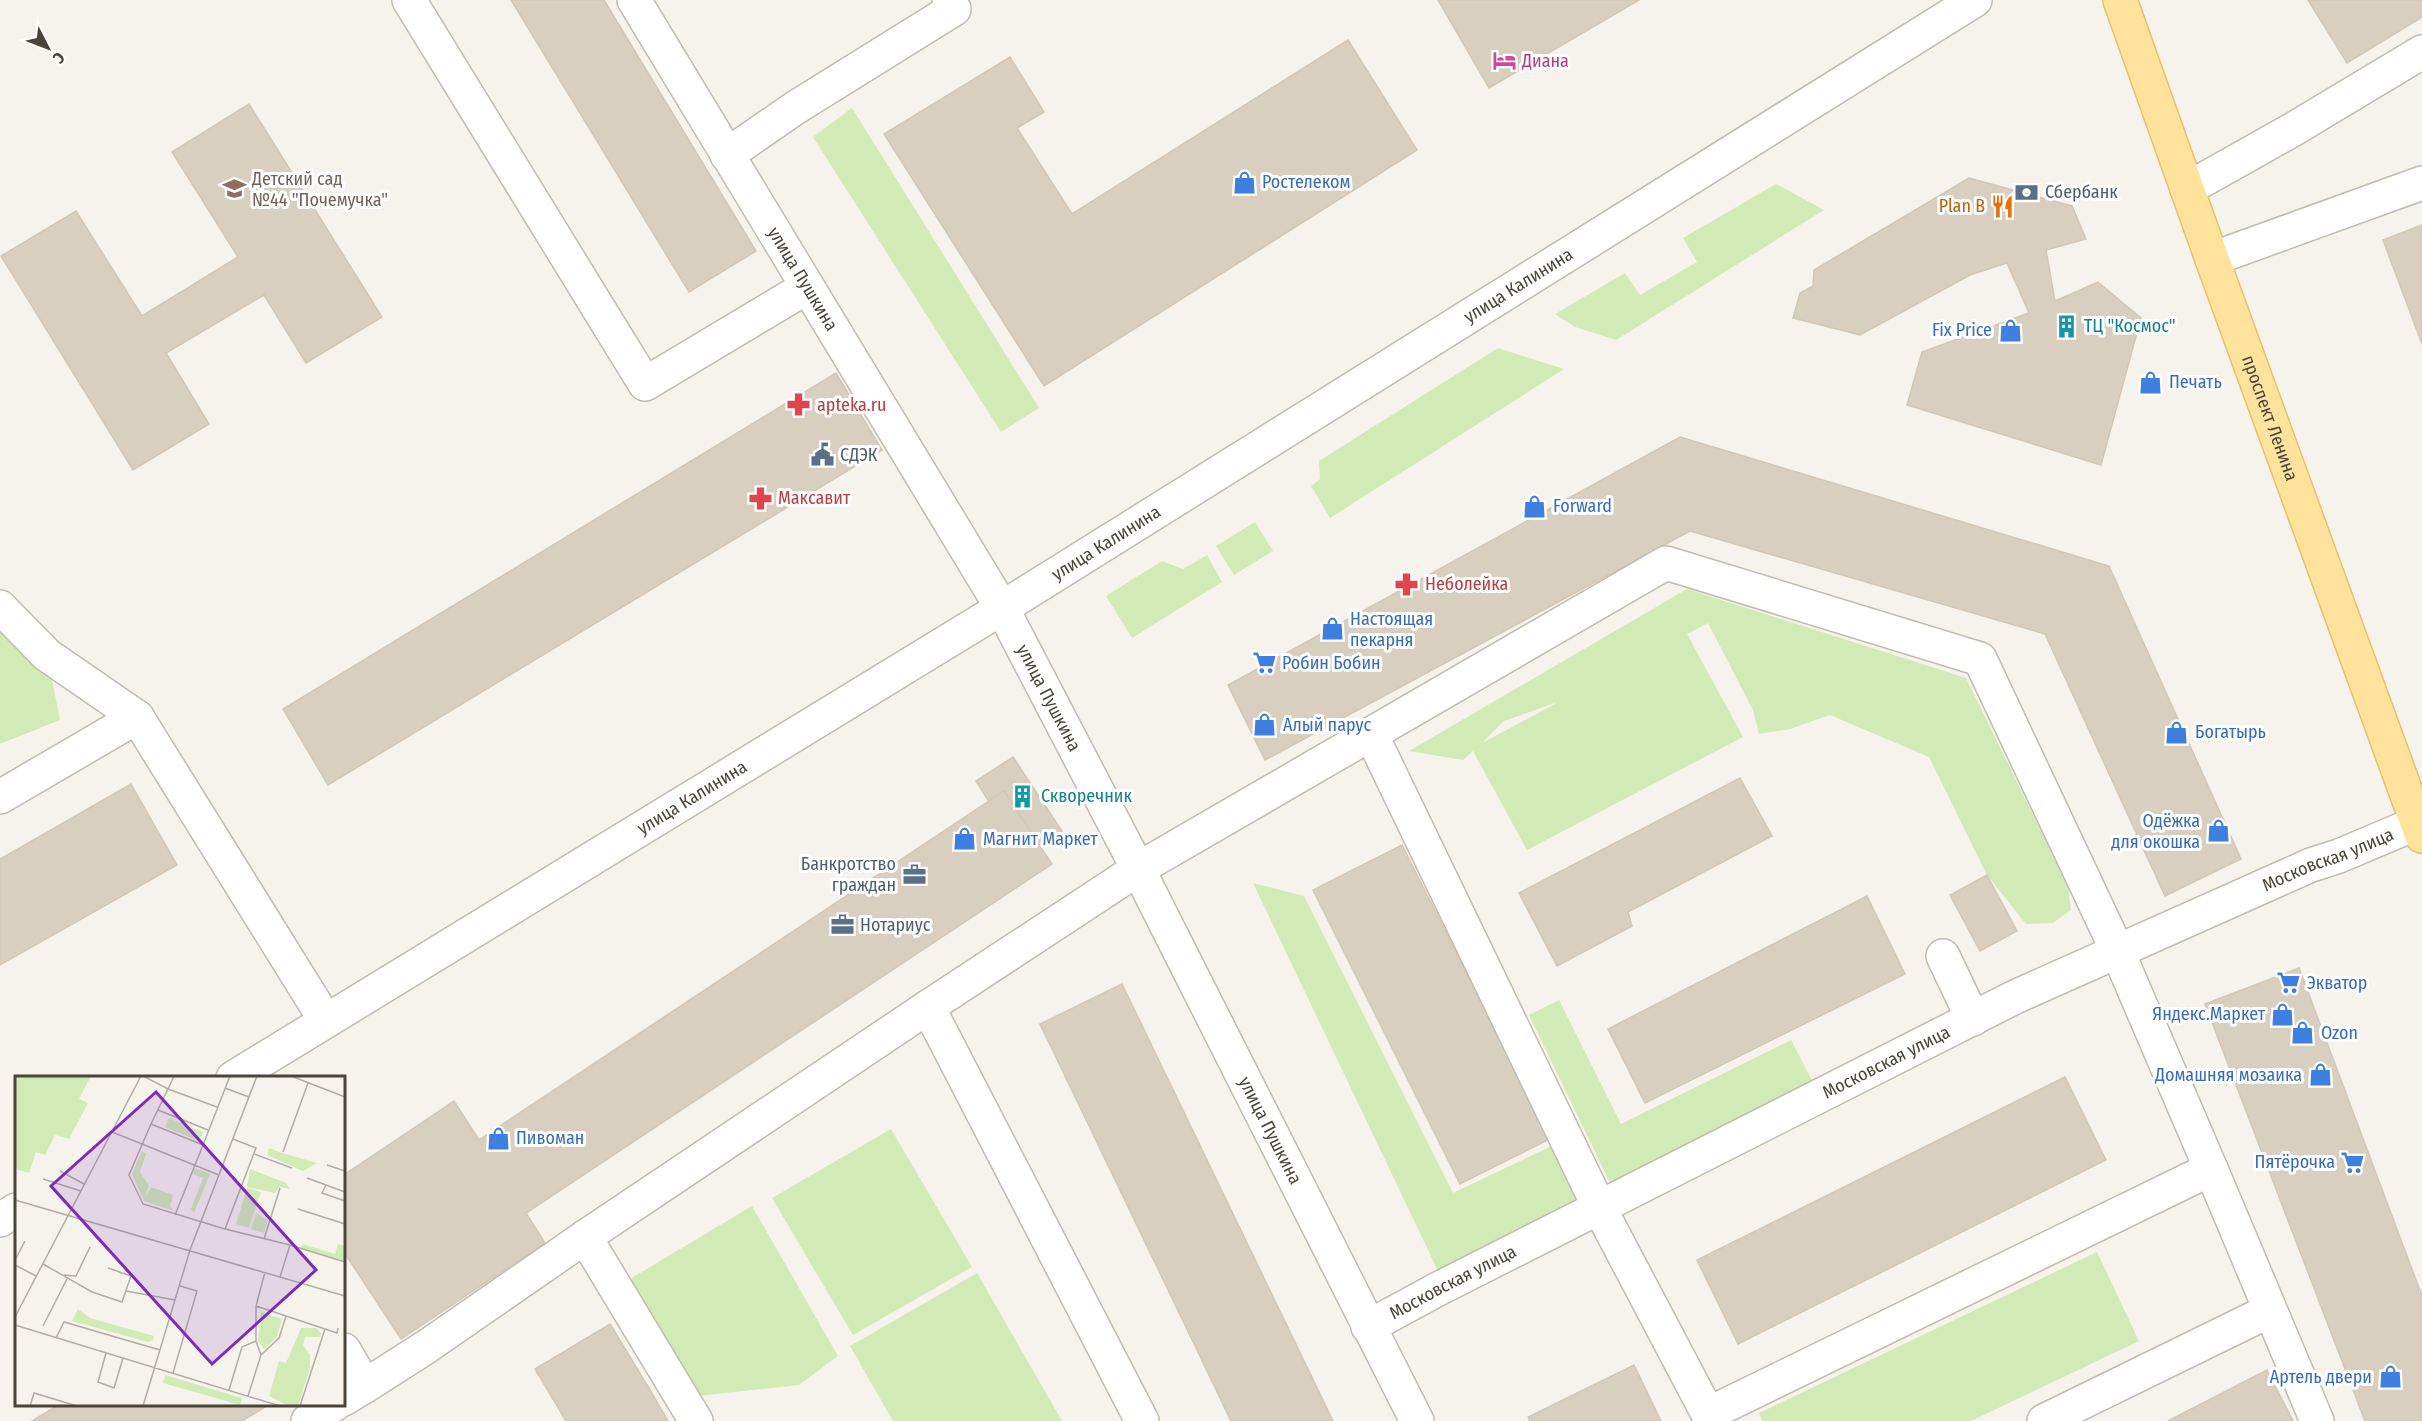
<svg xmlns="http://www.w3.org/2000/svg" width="2422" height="1421" font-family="'Fira Sans Condensed',sans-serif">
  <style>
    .green { fill: #d2eab5; fill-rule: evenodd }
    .building { fill: #d8cfc1; stroke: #d3c7b4; stroke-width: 1.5 }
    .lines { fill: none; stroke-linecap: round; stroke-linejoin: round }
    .minor-casing { stroke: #c2bbae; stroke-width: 36 }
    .major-casing { stroke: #e6c16a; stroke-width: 36 }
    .minor { stroke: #fff; stroke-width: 33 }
    .major { stroke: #ffe39c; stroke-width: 33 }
    .labels { text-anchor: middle; stroke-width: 6; stroke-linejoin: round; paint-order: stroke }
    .hotel-label { font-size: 18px; fill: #b23c85; stroke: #fff; text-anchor: start }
    .education-label { font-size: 18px; fill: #785e54; stroke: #fff; text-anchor: start }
    .shop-label { font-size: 18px; fill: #366cbe; stroke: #fff; text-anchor: start }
    .service-label { font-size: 18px; fill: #4e5e75; stroke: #fff; text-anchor: start }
    .food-label { font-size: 18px; fill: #c56008; stroke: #fff; text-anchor: end }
    .street-label { font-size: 18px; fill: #4b4439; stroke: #fff }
    .culture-label { font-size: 18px; fill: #0d838f; stroke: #fff; text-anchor: start }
    .health-label { font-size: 18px; fill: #be3a42; stroke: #fff; text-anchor: start }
    .inset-road { fill: none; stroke: #b2ada4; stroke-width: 1.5 }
    .view { fill: #7b2cbf; fill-opacity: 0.15; stroke: #7b2cbf; stroke-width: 3 }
    .inset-edge { fill: none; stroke: #4b4439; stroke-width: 3 }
  </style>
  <rect width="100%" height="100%" fill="#f6f3ec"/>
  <g class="green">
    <path d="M 852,108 L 1039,408 L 1001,432 L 813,137 Z"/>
    <path d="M 1776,184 L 1824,210 L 1616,340 L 1575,327 L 1555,314 L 1625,273 L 1640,295 L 1697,262 L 1683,238 Z"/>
    <path d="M 1498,348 L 1564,369 L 1330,518 L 1311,486 L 1320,479 L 1319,461 Z"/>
    <path d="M 1255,522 L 1273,551 L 1234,575 L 1216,546 Z"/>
    <path d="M 1207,555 L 1222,582 L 1132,638 L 1106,596 L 1162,561 L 1183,569 Z"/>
    <path d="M 1687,589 L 1966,678 L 2068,886 L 2071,910 L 2053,923 L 2026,924 L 1987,875 L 1929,757 L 1830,715 L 1790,729 L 1759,734 L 1753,710 L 1708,623 L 1687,634 L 1743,737 L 1527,850 L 1473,751 L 1463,760 L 1409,751 ZM 1555,703 L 1555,704 L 1482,743 L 1504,721 Z"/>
    <path d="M 0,628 L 52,680 L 60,720 L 0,744 Z"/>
    <path d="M 1253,883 L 1304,896 L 1453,1193 L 1558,1143 L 1588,1202 L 1440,1275 Z"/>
    <path d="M 1559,1000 L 1621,1124 L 1791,1040 L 1814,1084 L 1611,1185 L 1529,1015 Z"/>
    <path d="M 891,1129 L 972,1267 L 853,1335 L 772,1198 Z"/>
    <path d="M 752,1206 L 838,1356 L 799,1385 L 696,1396 L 630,1279 Z"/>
    <path d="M 2097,1252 L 2139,1341 L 1971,1421 L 1762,1421 L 1759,1413 Z"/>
    <path d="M 977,1273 L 1062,1421 L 893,1421 L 850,1346 Z"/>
  </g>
  <g class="building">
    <path d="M 511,0 L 604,0 L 756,251 L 689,292 Z"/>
    <path d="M 1438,0 L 1639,0 L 1489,88 Z"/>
    <path d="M 2308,0 L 2422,0 L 2422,17 L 2347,63 Z"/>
    <path d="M 1348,40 L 1417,150 L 1044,386 L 884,134 L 1010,57 L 1044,112 L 1017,128 L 1072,214 Z"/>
    <path d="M 249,104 L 382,317 L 306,363 L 264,295 L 166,353 L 209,424 L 133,470 L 1,256 L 76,211 L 142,316 L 238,257 L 172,152 Z"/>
    <path d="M 1969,178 L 2072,206 L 2086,239 L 2046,250 L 2055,301 L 2098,282 L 2141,318 L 2101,465 L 1907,405 L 1922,352 L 2029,313 L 2007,263 L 1970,275 L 1860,335 L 1793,318 L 1800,293 L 1813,286 L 1814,270 Z"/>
    <path d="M 2422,225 L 2422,344 L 2383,240 Z"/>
    <path d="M 836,373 L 882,450 L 328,785 L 283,709 Z"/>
    <path d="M 2156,373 L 2161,387 L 2147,392 L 2141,378 Z"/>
    <path d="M 1680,437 L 2109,566 L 2241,859 L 2165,896 L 2045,634 L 1690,531 L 1265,760 L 1228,685 Z"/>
    <path d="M 1013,757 L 1062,831 L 1040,846 L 1004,791 L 989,802 L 976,781 Z"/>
    <path d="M 1740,778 L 1772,836 L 1628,912 L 1632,926 L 1557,966 L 1519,893 Z"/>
    <path d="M 131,784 L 177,865 L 0,965 L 0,859 Z"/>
    <path d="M 1004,791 L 1052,864 L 526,1213 L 545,1243 L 401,1339 L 344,1252 L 344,1175 L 454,1101 L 479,1140 Z"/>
    <path d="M 1402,845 L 1550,1139 L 1460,1184 L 1313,890 Z"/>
    <path d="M 1987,875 L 2017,931 L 1980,951 L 1950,895 Z"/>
    <path d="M 1867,896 L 1905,974 L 1645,1103 L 1608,1029 Z"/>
    <path d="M 2299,968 L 2422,1296 L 2422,1421 L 2365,1421 L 2205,1004 Z"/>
    <path d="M 1122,984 L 1333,1421 L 1231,1421 L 1196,1348 L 1040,1024 Z"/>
    <path d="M 2065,1077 L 2106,1160 L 1738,1344 L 1697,1260 Z"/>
    <path d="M 610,1324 L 650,1390 L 668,1421 L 566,1421 L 535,1369 Z"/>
    <path d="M 1634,1365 L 1661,1421 L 1530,1421 L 1528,1417 Z"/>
    <path d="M 2267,1370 L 2293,1421 L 2168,1421 Z"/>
    <path d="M 60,1404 L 270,1404 L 242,1421 L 32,1421 Z"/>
  </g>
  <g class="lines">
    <defs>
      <g id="minor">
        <path d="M 409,0 L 645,384 L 807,287"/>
        <path id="s1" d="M 634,0 L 1002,608 L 1138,869 L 1417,1421"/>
        <path d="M 727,155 L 795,108 L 954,9 L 949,0"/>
        <path d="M 2187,189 L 2292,130 L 2422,52"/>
        <path d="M 2212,259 L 2422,183"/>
        <path d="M 0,607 L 47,655 L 137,717 L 326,1021"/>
        <path d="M 1371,734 L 1600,1209 L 1708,1414"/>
        <path d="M 0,797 L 137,717"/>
        <path d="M 1943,956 L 1973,1019"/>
        <path id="s2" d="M 233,1078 L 1002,608 L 1975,0"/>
        <path d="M 2211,1169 L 2317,1421"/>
        <path d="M 0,1220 L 16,1210"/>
        <path d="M 585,1237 L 696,1421"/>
        <path id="s3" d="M 1368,1327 L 1438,1289 L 2015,997 L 2311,865 L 2339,856 L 2417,823"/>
        <path d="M 344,1350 L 365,1386 L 344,1399"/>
        <path d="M 365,1386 L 426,1347 L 585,1237 L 928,1007"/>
        <path d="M 308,1421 L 335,1404"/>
        <path d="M 1142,1421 L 928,1007 L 1138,869 L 1666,563 L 1980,659 L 2117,950 L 2211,1169 L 1708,1414 L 1712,1421"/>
        <path d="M 2044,1421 L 2269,1311"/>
      </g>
      <g id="major">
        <path id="s4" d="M 2120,0 L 2212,259 L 2422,836"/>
      </g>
    </defs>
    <use href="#minor" class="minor-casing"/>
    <use href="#major" class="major-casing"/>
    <use href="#minor" class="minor"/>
    <use href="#major" class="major"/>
  </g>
  <defs>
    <symbol id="hotel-bare" viewBox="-9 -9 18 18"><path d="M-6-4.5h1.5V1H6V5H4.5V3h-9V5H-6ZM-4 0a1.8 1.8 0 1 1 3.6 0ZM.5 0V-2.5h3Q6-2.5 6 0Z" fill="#d1479c" stroke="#fff" stroke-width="2.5" paint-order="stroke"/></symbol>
    <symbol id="shop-bare" viewBox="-9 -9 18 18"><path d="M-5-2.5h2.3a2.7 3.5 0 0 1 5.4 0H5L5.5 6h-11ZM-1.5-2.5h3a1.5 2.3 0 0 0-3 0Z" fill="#3f7fe0" stroke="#fff" stroke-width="2.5" paint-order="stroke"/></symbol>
    <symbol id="school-bare" viewBox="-9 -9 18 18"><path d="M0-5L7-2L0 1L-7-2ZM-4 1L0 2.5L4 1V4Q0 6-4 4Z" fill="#8d6e63" stroke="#fff" stroke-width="2.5" paint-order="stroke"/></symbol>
    <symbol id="bank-bare" viewBox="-9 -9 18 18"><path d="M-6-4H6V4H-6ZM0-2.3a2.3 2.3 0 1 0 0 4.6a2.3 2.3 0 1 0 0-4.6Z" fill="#5c6f8a" stroke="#fff" stroke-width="2.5" paint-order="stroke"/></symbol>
    <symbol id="restaurant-bare" viewBox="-9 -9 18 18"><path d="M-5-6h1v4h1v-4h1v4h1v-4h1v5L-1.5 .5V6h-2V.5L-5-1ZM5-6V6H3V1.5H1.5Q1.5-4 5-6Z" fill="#e8710a" stroke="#fff" stroke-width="2.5" paint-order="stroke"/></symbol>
    <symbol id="building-bare" viewBox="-9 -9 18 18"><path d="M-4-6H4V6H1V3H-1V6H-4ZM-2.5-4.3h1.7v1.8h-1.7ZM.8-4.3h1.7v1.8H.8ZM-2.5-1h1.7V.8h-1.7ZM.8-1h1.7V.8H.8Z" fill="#0f9aa8" stroke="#fff" stroke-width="2.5" paint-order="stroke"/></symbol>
    <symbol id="pharmacy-bare" viewBox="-9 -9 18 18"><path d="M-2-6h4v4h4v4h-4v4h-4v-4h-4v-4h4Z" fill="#e0444e" stroke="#fff" stroke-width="2.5" paint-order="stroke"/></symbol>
    <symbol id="civic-bare" viewBox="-9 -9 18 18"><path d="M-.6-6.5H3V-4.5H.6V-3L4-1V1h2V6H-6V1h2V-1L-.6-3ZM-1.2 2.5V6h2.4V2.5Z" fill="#5c6f8a" stroke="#fff" stroke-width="2.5" paint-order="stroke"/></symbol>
    <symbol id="supermarket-bare" viewBox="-9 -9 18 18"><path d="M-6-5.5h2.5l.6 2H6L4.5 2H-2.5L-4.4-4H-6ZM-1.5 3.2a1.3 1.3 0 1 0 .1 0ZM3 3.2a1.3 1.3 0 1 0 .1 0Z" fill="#3f7fe0" stroke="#fff" stroke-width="2.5" paint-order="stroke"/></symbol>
    <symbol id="office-bare" viewBox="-9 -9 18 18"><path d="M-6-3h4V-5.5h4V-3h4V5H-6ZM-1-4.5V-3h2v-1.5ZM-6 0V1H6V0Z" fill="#5c6f8a" stroke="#fff" stroke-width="2.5" paint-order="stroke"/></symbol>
  </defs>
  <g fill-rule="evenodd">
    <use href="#hotel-bare" x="1488" y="44" width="33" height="33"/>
    <use href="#shop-bare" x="1228" y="166" width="33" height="33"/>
    <use href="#school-bare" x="218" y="172" width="33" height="33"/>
    <use href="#bank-bare" x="2010" y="176" width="33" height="33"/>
    <use href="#restaurant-bare" x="1986" y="190" width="33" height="33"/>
    <use href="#building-bare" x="2050" y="310" width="33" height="33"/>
    <use href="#shop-bare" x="1994" y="314" width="33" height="33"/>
    <use href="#shop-bare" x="2134" y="366" width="33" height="33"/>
    <use href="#pharmacy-bare" x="782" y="388" width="33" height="33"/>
    <use href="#civic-bare" x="806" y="438" width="33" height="33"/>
    <use href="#pharmacy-bare" x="744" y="482" width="33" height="33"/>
    <use href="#shop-bare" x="1518" y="490" width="33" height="33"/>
    <use href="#pharmacy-bare" x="1390" y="568" width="33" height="33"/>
    <use href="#shop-bare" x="1316" y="612" width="33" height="33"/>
    <use href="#supermarket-bare" x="1248" y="646" width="33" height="33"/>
    <use href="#shop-bare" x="1248" y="708" width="33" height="33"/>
    <use href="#shop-bare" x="2160" y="716" width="33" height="33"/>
    <use href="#building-bare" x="1006" y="780" width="33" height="33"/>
    <use href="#shop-bare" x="2202" y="814" width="33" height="33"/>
    <use href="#shop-bare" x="948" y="822" width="33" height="33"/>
    <use href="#office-bare" x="898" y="858" width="33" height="33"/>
    <use href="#office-bare" x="826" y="908" width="33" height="33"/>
    <use href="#supermarket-bare" x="2272" y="966" width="33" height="33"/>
    <use href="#shop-bare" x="2266" y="998" width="33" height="33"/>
    <use href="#shop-bare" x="2286" y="1016" width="33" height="33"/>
    <use href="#shop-bare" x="2304" y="1058" width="33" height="33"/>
    <use href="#shop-bare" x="482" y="1122" width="33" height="33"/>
    <use href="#supermarket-bare" x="2336" y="1146" width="33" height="33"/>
    <use href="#shop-bare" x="2374" y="1360" width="33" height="33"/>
  </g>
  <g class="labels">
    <g class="hotel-label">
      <text x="1522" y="67">Диана</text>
    </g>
    <g class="education-label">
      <text x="252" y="185">Детский сад<tspan x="252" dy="21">№44 "Почемучка"</tspan></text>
    </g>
    <g class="shop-label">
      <text x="1262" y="188">Ростелеком</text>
      <text x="1992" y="336" text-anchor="end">Fix Price</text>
      <text x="2169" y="388">Печать</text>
      <text x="1553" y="512">Forward</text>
      <text x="1350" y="625">Настоящая<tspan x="1350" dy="21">пекарня</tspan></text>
      <text x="1282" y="669">Робин Бобин</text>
      <text x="1283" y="731">Алый парус</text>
      <text x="2195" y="738">Богатырь</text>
      <text x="2200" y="827" text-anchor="end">Одёжка<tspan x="2200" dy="21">для окошка</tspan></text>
      <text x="983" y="845">Магнит Маркет</text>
      <text x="2307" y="989">Экватор</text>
      <text x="2265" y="1020" text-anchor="end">Яндекс.Маркет</text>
      <text x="2321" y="1039">Ozon</text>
      <text x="2302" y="1081" text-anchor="end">Домашняя мозаика</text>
      <text x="516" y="1144">Пивоман</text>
      <text x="2335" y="1168" text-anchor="end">Пятёрочка</text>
      <text x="2372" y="1383" text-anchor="end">Артель двери</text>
    </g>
    <g class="service-label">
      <text x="2045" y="198">Сбербанк</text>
      <text x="840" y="461">СДЭК</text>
      <text x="896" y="870" text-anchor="end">Банкротство<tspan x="896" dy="21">граждан</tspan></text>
      <text x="860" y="931">Нотариус</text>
    </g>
    <g class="food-label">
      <text x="1985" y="212">Plan B</text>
    </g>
    <g class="street-label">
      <text dy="6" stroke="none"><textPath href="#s1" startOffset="326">улица Пушкина</textPath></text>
      <text dy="6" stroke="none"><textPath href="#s2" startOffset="1510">улица Калинина</textPath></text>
      <text dy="6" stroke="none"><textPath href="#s4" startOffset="444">проспект Ленина</textPath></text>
      <text dy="6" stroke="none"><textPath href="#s2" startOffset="1024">улица Калинина</textPath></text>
      <text dy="6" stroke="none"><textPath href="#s1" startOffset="812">улица Пушкина</textPath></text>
      <text dy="6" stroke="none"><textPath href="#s2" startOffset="538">улица Калинина</textPath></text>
      <text dy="6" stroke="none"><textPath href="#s3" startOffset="1068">Московская улица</textPath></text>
      <text dy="6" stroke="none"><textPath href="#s3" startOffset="582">Московская улица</textPath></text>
      <text dy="6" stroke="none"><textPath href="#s1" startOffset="1298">улица Пушкина</textPath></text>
      <text dy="6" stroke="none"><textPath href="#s3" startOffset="96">Московская улица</textPath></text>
    </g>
    <g class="culture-label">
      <text x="2084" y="332">ТЦ "Космос"</text>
      <text x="1041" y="802">Скворечник</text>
    </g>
    <g class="health-label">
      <text x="817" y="411">apteka.ru</text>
      <text x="778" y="504">Максавит</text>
      <text x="1425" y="590">Неболейка</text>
    </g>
  </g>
  <g transform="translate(15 1076)">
    <rect width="330" height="330" fill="#f6f3ec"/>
    <path d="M 0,0 L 76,0 L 64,23 L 73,27 L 54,63 L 40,59 L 30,79 L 21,76 L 14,97 L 0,93 ZM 154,42 L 188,56 L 184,65 L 150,51 ZM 254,72 L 267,77 L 302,87 L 288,95 L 252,79 ZM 127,75 L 131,78 L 125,96 L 134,110 L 130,121 L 136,111 L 158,119 L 155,130 L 159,135 L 129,125 L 117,98 ZM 180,92 L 195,98 L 179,137 L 176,133 L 188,102 L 178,98 ZM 235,93 L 271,107 L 275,113 L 265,111 L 260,117 L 232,111 ZM 232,112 L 246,116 L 234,152 L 221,148 ZM 241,137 L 253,144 L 249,157 L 236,153 ZM 287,168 L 320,178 L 323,168 L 330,170 L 330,185 L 286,172 ZM 63,233 L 75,242 L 139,260 L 138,264 L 133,266 L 57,245 ZM 246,236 L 267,243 L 262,261 L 249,273 L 243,265 ZM 286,252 L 301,252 L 306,257 L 305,261 L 290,261 L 288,269 L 295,279 L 295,291 L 283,330 L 274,330 L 254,320 L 264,285 L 271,287 ZM 150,299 L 227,322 L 225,329 L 148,307 Z" fill="#d2eab5"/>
    <path class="inset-road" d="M 128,0 L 153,13 L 159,0M 215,0 L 188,69 L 136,48 L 114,99 L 128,128 L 210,153 L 241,72 L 218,63M 276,0 L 330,21M 210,12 L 234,21M 143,34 L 193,54M 136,48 L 153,13 L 202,31M 97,56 L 204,99M 268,76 L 293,7M 239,78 L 277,92M 312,89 L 330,95M 45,95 L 69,108M 292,102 L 311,109M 28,103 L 66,115M 330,116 L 311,109 L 307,117 L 330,125M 0,124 L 330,220M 283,133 L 330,148M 160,139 L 188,69M 210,153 L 275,169M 249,163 L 265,112M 0,184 L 10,165M 28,188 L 77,216 L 107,226 L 116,200 L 93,192M 0,189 L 21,200M 47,199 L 61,200 L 75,171M 265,201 L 275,169 L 330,186M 111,215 L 160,224M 241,230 L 310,253M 0,241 L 126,0M 0,249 L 265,330M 28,250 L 52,203M 41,262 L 49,246 L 145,274M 91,277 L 83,306 L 99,312 L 108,282M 246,279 L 264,262 L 271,240M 158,297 L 182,215 L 165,210M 214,314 L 227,271 L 241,265M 233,320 L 246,279 L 241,265 L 241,230 L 250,196M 15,330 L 19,317 L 62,330M 128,330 L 175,174 L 242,0M 285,330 L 310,253 L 322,257 L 323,252"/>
    <path class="view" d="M 141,16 L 301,194 L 197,288 L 36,110 Z"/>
    <rect width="330" height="330" class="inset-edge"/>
  </g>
  <g transform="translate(48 48) rotate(132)" stroke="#ffffff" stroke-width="4.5" paint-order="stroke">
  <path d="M0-4.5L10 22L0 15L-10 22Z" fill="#4b4439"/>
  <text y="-9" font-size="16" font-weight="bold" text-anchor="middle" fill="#4b4439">С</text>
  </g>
</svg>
